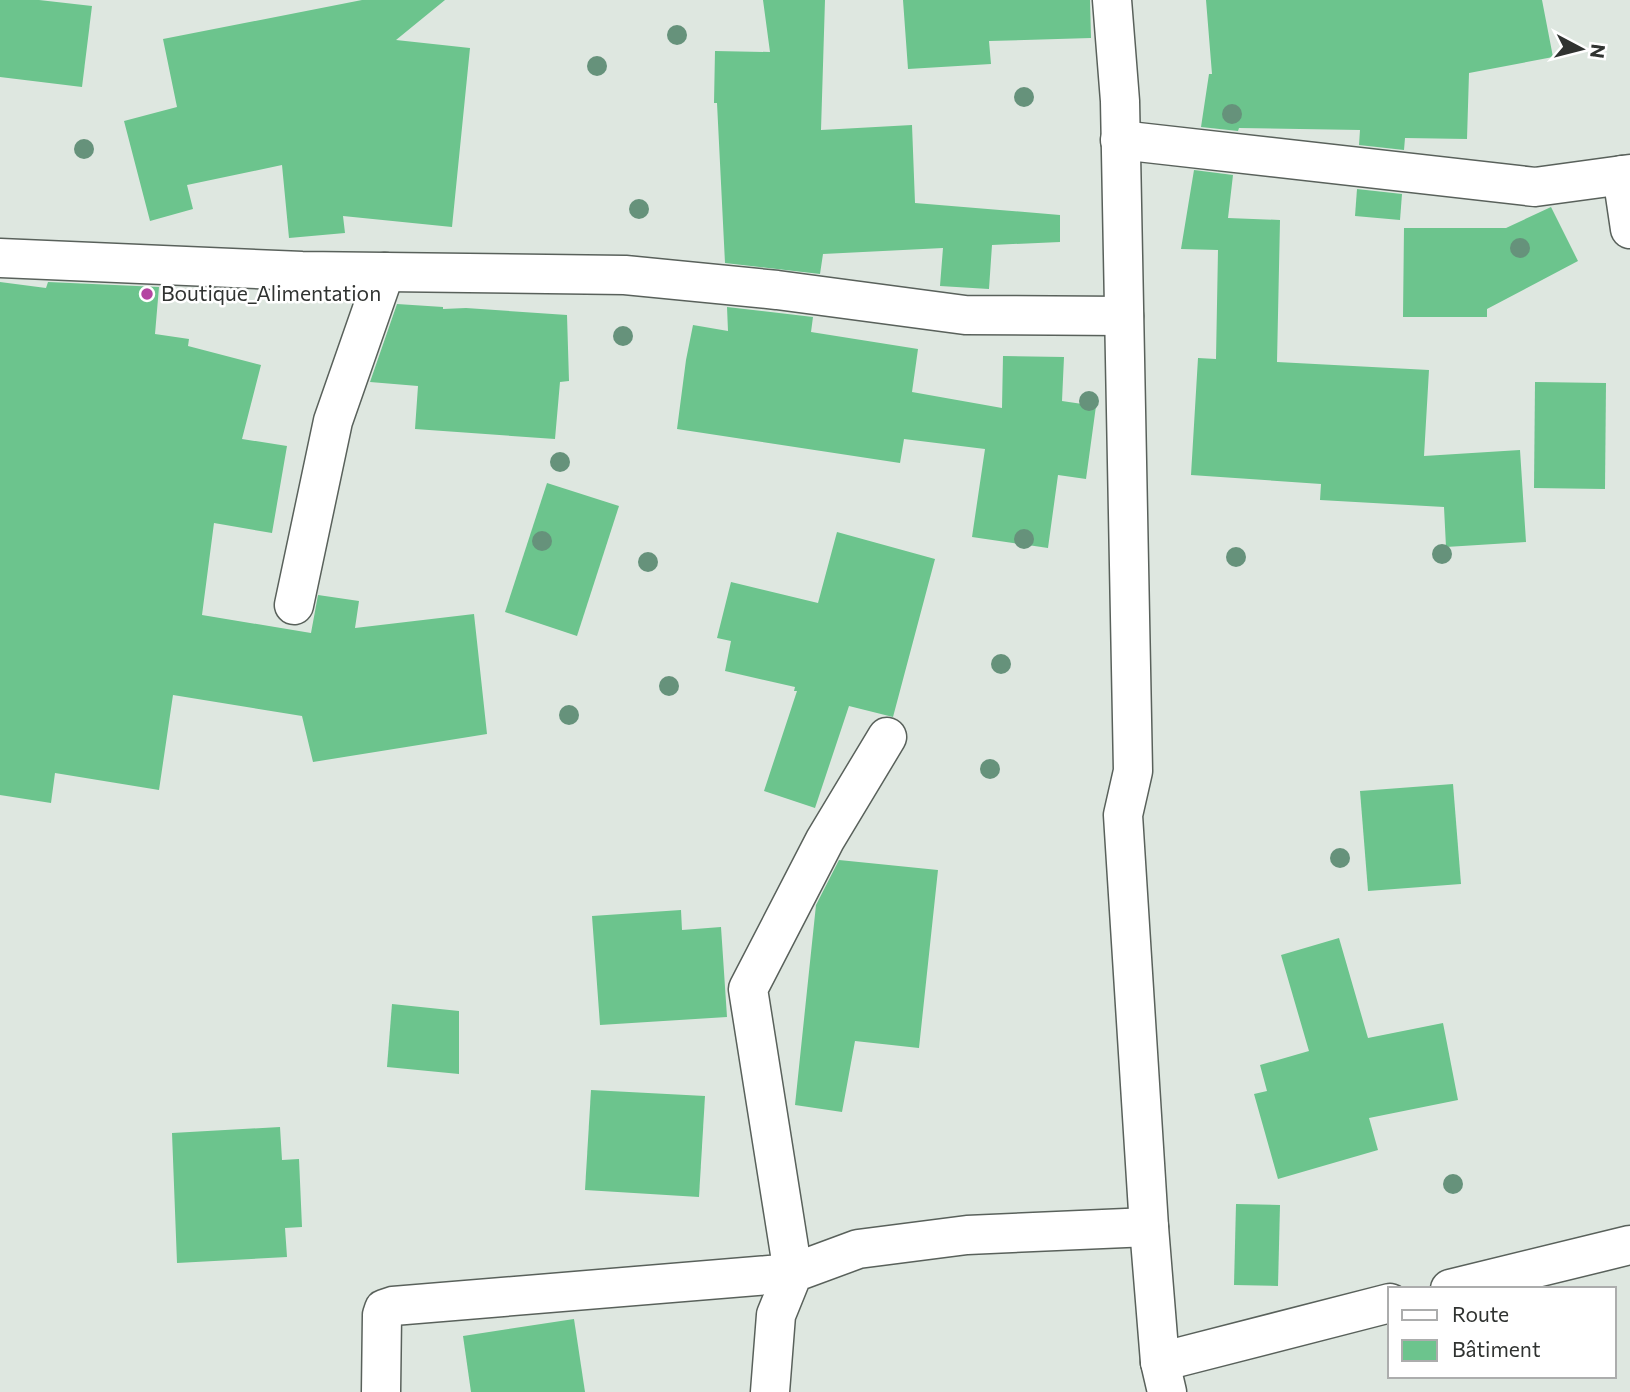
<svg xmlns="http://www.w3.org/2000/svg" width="1630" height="1392" font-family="Commissioner,sans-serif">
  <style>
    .building { fill: #6cc48d }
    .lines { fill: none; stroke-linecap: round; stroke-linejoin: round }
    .minor-casing { stroke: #59615b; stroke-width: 41 }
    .minor { stroke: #fff; stroke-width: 38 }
    .tree { fill: #66927b }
    .poi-dot { fill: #b444a1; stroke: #fff; stroke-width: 2.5 }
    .labels { text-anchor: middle; stroke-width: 5; stroke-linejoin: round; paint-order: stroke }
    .poi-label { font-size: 21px; fill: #303331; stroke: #fff; text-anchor: start }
  </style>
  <rect width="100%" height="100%" fill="#dee7e0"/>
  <g class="building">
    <path d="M 0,0 L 39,0 L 92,6 L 82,87 L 0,77 Z"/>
    <path d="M 362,0 L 445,0 L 396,40 L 470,48 L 452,227 L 343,216 L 345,233 L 289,238 L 282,165 L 187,185 L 193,209 L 150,221 L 124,121 L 177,107 L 163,39 Z"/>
    <path d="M 763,0 L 825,0 L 821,130 L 912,125 L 915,203 L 1060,215 L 1060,242 L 992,245 L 989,289 L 940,286 L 943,248 L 823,254 L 820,274 L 725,263 L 717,103 L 714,103 L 715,51 L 770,52 Z"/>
    <path d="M 903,0 L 1090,0 L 1091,38 L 989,41 L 991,64 L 908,69 Z"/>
    <path d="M 1206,0 L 1542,0 L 1553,57 L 1469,73 L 1467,139 L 1405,138 L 1404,150 L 1359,145 L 1360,130 L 1239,128 L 1238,131 L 1201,127 L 1209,74 L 1212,74 Z"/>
    <path d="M 1194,170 L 1233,175 L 1228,218 L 1280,220 L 1277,362 L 1429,370 L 1424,456 L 1520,450 L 1526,542 L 1446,547 L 1444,507 L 1320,500 L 1321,484 L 1191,475 L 1198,358 L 1216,359 L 1218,250 L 1181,249 Z"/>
    <path d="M 1357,189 L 1402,194 L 1400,220 L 1355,216 Z"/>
    <path d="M 1551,207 L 1578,261 L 1487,309 L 1487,317 L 1403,317 L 1404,228 L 1506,228 Z"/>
    <path d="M 0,282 L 46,288 L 48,282 L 159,287 L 155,334 L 189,339 L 188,346 L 261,365 L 242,439 L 287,446 L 272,533 L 214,523 L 202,615 L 311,633 L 318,595 L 359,601 L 355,628 L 474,614 L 487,734 L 313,762 L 302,716 L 173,695 L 159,790 L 55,773 L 51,803 L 0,795 Z"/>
    <path d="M 397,304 L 443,307 L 443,309 L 466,308 L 567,315 L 569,381 L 560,382 L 555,439 L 415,429 L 418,386 L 370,382 Z"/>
    <path d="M 727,307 L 813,317 L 811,332 L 918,349 L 912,392 L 1002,408 L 1003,356 L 1064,357 L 1062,401 L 1096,406 L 1086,479 L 1058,475 L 1048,548 L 972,537 L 985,449 L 904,439 L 900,463 L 677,429 L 686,360 L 693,325 L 728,331 Z"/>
    <path d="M 1535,382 L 1606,383 L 1605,489 L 1534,488 Z"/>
    <path d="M 547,483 L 619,506 L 577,636 L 505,612 Z"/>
    <path d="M 837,532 L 935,559 L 893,717 L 849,706 L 815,808 L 764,791 L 797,691 L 794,691 L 795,687 L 725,671 L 731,641 L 717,638 L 731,582 L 818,603 Z"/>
    <path d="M 1453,784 L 1461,884 L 1368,891 L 1360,791 Z"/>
    <path d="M 839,860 L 938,870 L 919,1048 L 855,1041 L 842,1112 L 795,1105 L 816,905 Z"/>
    <path d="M 681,910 L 682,930 L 721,927 L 727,1017 L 600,1025 L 592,916 Z"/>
    <path d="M 1339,938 L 1368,1038 L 1443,1023 L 1458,1100 L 1369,1118 L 1378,1150 L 1278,1179 L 1254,1094 L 1267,1091 L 1260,1065 L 1309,1051 L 1281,955 Z"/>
    <path d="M 392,1004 L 459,1011 L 459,1074 L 387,1067 Z"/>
    <path d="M 591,1090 L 705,1096 L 699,1197 L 585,1190 Z"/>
    <path d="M 280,1127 L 282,1160 L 299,1159 L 302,1227 L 285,1228 L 287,1257 L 177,1263 L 172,1133 Z"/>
    <path d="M 1236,1204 L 1280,1205 L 1278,1286 L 1234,1285 Z"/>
    <path d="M 574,1319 L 585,1392 L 471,1392 L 463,1336 Z"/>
  </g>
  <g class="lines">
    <defs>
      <g id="minor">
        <path d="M 1112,0 L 1120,101 L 1133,771 L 1123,815 L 1149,1227 L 1160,1362 L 1167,1392"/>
        <path d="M 1120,140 L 1535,187 L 1630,174"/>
        <path d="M 1622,175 L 1630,229"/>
        <path d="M 0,258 L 302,271 L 625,275 L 777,290 L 965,315 L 1124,316"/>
        <path d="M 294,605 L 333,421 L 385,272"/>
        <path d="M 1450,1289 L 1630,1245"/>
        <path d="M 1160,1362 L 1390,1303"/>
        <path d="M 381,1392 L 382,1315 L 384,1309 L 393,1306 L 793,1273 L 748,989 L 825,840 L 887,737"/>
        <path d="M 770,1392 L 776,1315 L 793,1273 L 858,1249 L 967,1235 L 1149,1227"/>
      </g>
    </defs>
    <use href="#minor" class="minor-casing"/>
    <use href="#minor" class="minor"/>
  </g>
  <g class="tree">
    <circle cx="677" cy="35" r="10"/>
    <circle cx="597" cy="66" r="10"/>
    <circle cx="1024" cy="97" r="10"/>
    <circle cx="1232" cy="114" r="10"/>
    <circle cx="84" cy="149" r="10"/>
    <circle cx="639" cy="209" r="10"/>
    <circle cx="1520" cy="248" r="10"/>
    <circle cx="623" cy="336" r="10"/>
    <circle cx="1089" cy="401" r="10"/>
    <circle cx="560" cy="462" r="10"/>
    <circle cx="1024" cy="539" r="10"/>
    <circle cx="542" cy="541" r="10"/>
    <circle cx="1442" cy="554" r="10"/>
    <circle cx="1236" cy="557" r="10"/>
    <circle cx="648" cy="562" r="10"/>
    <circle cx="1001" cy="664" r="10"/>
    <circle cx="669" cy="686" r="10"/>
    <circle cx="569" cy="715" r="10"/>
    <circle cx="990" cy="769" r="10"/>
    <circle cx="1340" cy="858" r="10"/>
    <circle cx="1453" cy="1184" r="10"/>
  </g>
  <circle class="poi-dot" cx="147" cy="294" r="7"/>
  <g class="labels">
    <g class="poi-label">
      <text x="161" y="301">Boutique_Alimentation</text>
    </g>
  </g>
  <rect x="1388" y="1287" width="228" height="91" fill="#ffffff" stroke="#acadad" stroke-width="2"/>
  <rect x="1402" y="1310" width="35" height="10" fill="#ffffff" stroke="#acadad" stroke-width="2"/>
  <text x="1452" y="1322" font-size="21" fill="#303331">Route</text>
  <rect x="1402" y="1340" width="35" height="21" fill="#6cc48d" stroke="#acadad" stroke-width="2"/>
  <text x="1452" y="1357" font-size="21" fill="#303331">Bâtiment</text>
  <g transform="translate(1581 49) rotate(97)" stroke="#ffffff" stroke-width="5" paint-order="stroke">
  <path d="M0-5L12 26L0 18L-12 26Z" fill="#303331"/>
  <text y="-10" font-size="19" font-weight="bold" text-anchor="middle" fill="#303331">N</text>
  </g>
</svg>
